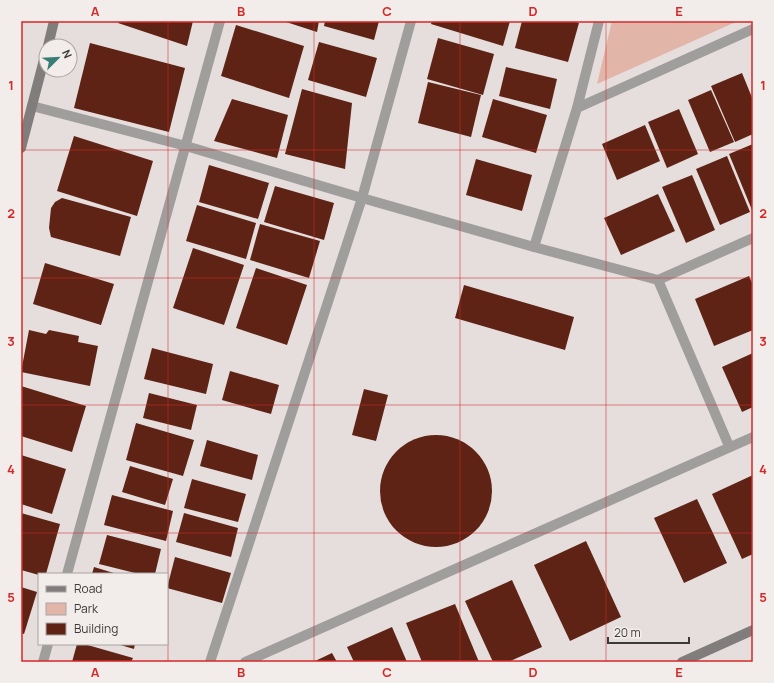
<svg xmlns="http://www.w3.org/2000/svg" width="774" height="683" font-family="Manrope,sans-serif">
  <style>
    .green { fill: #e2b5a9 }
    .building { fill: #5e2314 }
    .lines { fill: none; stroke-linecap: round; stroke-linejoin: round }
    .street { stroke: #a09e9d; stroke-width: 10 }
    .secondary { stroke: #817d7c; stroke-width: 10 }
    .grid { fill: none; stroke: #d62828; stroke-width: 1; stroke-opacity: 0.55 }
    .neatline { fill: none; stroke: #d62828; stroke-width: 1.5 }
    .grid-label { font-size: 13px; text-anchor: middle; font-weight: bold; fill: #d62828 }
  </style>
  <rect width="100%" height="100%" fill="#e5dedd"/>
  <path class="green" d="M 612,21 L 738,21 L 597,84 Z"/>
  <g class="building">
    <path d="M 119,21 L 193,21 L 187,46 L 118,23 Z"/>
    <path d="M 283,21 L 319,21 L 317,32 Z"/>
    <path d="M 325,21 L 379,21 L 374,40 L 324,26 Z"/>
    <path d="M 432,21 L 510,21 L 503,46 L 431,24 Z"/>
    <path d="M 522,21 L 573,21 L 579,23 L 568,62 L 515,48 Z"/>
    <path d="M 236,25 L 304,46 L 289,98 L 221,76 Z"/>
    <path d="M 438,38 L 494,54 L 483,95 L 427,79 Z"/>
    <path d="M 319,42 L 377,58 L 366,97 L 308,80 Z"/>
    <path d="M 90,43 L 185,68 L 169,132 L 74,108 Z"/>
    <path d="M 506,67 L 557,79 L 550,109 L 499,96 Z"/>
    <path d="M 742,73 L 753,100 L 753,134 L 735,142 L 711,86 Z"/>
    <path d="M 428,82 L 481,95 L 471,137 L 418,123 Z"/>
    <path d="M 302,89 L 352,103 L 345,169 L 285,154 Z"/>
    <path d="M 711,90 L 734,142 L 710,152 L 688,100 Z"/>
    <path d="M 232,99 L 288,115 L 277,158 L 214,141 Z"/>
    <path d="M 493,99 L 547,115 L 536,153 L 482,137 Z"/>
    <path d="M 679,109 L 698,154 L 667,168 L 648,122 Z"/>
    <path d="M 645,125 L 660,161 L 617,180 L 602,144 Z"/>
    <path d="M 74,136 L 153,161 L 137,216 L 57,191 Z"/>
    <path d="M 753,144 L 753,209 L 752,210 L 729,154 Z"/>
    <path d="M 727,156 L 750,212 L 720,225 L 696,169 Z"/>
    <path d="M 476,159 L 532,175 L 522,211 L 466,195 Z"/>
    <path d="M 209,165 L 269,183 L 258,219 L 199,202 Z"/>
    <path d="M 692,175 L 715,230 L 686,243 L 662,187 Z"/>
    <path d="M 275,186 L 334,203 L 324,240 L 264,222 Z"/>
    <path d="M 658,194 L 675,231 L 621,255 L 604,218 Z"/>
    <path d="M 62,198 L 131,217 L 120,256 L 51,237 L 49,228 L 51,208 L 55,202 Z"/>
    <path d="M 197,205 L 256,223 L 246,259 L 186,241 Z"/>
    <path d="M 260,224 L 320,241 L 309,278 L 250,260 Z"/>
    <path d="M 193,248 L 244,265 L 224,325 L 173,308 Z"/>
    <path d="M 45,263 L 114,284 L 101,325 L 33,304 Z"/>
    <path d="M 256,268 L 307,285 L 287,345 L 236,328 Z"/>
    <path d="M 749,276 L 753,285 L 753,330 L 714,346 L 695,299 Z"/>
    <path d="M 464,285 L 574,317 L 565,350 L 455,318 Z"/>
    <path d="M 29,330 L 46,334 L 49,330 L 79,336 L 78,342 L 98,346 L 90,386 L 21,372 Z"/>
    <path d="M 152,348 L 213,364 L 206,394 L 144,379 Z"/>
    <path d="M 753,353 L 753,407 L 742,412 L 722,367 Z"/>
    <path d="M 230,371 L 279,385 L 271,414 L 222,400 Z"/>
    <path d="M 21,386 L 86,406 L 72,452 L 21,436 Z"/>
    <path d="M 364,389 L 388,395 L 376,441 L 352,435 Z"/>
    <path d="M 149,393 L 197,405 L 191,430 L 143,418 Z"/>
    <path d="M 136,423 L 194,440 L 183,476 L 126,460 Z"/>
    <circle cx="436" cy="491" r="56"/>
    <path d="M 207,440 L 258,455 L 252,480 L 200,466 Z"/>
    <path d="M 21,455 L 66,469 L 52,514 L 21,504 Z"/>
    <path d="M 130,466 L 173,479 L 165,505 L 122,492 Z"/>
    <path d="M 753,475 L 753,554 L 742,559 L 712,494 Z"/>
    <path d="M 192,479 L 246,494 L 238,522 L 184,508 Z"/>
    <path d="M 112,495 L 173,511 L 166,541 L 104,525 Z"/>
    <path d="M 697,499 L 727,563 L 684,583 L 654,518 Z"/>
    <path d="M 21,513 L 60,524 L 46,574 L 39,575 L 21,570 Z"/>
    <path d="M 184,513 L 238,528 L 231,557 L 176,542 Z"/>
    <path d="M 107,535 L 161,549 L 155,574 L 139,574 L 99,564 Z"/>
    <path d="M 586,541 L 621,617 L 570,641 L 534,565 Z"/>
    <path d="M 175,557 L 231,573 L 222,603 L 167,588 Z"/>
    <path d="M 94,567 L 117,574 L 92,574 Z"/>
    <path d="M 512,580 L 542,647 L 508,662 L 493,662 L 465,601 Z"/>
    <path d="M 21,587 L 37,592 L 24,634 L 21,633 Z"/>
    <path d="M 455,604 L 479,662 L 422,662 L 406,623 Z"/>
    <path d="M 392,627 L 407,662 L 354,662 L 347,647 Z"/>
    <path d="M 77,644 L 84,644 L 133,658 L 131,662 L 72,662 Z"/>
    <path d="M 117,644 L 135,644 L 134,649 Z"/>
    <path d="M 332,653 L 337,662 L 313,662 Z"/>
  </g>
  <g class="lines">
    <g class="street">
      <path d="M 411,21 L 362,198 L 534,247"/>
      <path d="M 599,21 L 577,108 L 753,29"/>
      <path d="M 32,106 L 186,146 L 362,198 L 210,662"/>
      <path d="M 577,108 L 534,247 L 658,280 L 753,238"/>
      <path d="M 658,280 L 729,446"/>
      <path d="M 67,574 L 220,21"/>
      <path d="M 43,662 L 48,644"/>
      <path d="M 245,662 L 753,437"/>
    </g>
    <g class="secondary">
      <path d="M 48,46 L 54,21"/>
      <path d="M 21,148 L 46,52"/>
      <path d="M 682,662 L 753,630"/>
    </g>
  </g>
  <path class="grid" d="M 168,21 L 168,662M 314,21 L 314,662M 460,21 L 460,662M 606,21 L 606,662M 21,150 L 753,150M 21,278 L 753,278M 21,405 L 753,405M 21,533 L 753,533"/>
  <rect width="774" height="683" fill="none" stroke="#f2ecea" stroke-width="44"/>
  <rect x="38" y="573" width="130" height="72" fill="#f2ecea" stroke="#aaa5a4"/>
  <rect x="46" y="586" width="20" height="6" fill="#817d7c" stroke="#aaa5a4"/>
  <text x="74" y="593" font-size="12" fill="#3d3b3a">Road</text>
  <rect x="46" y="603" width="20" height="12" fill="#e2b5a9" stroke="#aaa5a4"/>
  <text x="74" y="613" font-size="12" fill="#3d3b3a">Park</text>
  <rect x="46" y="623" width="20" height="12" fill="#5e2314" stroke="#aaa5a4"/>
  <text x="74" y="633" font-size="12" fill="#3d3b3a">Building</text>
  <g transform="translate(58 58) rotate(66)"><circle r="19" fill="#f2ecea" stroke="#aaa5a4"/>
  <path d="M0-3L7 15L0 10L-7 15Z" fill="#387e76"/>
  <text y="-6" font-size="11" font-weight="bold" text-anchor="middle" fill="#3d3b3a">N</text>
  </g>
  <path d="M608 637v6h81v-6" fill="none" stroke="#3d3b3a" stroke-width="2"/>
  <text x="614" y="637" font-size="12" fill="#3d3b3a" stroke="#f2ecea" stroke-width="3" paint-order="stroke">20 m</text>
  <rect x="22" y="22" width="730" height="639" class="neatline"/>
  <g class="grid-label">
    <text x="95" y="16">A</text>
    <text x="241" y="16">B</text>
    <text x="387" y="16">C</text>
    <text x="533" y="16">D</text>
    <text x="679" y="16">E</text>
    <text x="11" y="90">1</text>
    <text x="763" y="90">1</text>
    <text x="11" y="218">2</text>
    <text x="763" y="218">2</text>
    <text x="11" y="346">3</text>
    <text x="763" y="346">3</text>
    <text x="11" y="474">4</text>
    <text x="763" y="474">4</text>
    <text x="11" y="602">5</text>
    <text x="763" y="602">5</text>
    <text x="95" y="677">A</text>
    <text x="241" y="677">B</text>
    <text x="387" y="677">C</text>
    <text x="533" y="677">D</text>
    <text x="679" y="677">E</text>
  </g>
</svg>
